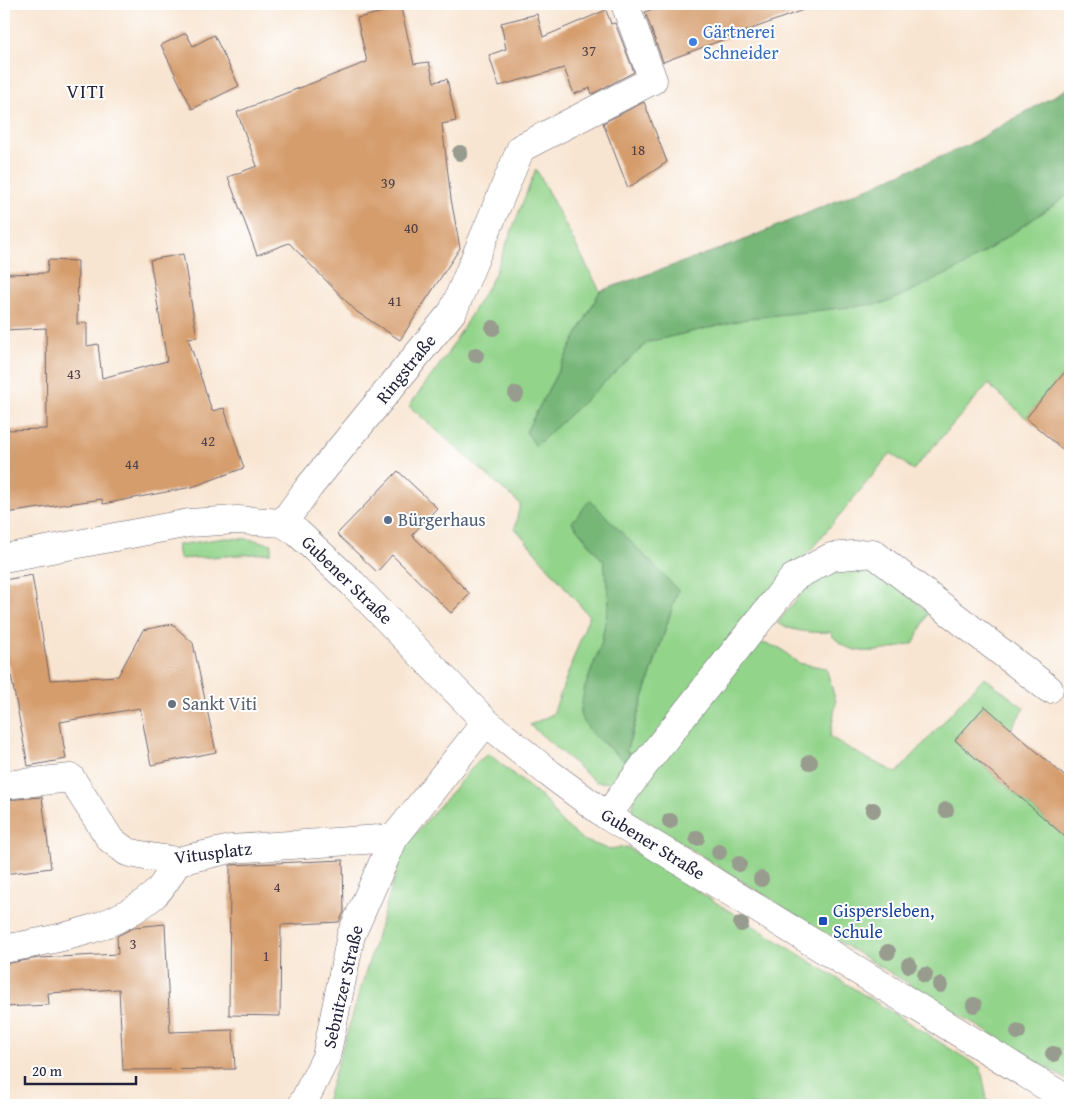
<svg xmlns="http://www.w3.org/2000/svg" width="1074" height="1109" font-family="'Gentium Book Plus',serif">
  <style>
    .green { fill: #93d48b; stroke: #5a7b63 }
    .forest { fill: #76b677; stroke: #4c6c59 }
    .building { fill: #d59c6c }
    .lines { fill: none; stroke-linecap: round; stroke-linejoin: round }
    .minor-casing { stroke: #6d6670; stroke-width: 29 }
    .minor { stroke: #fff; stroke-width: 28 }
    .tree { fill: #989c8e }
    .shop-dot { fill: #3f7fe0; stroke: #fff; stroke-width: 2 }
    .service-dot { fill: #5c6f8a; stroke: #fff; stroke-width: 2 }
    .worship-dot { fill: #6b7280; stroke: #fff; stroke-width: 2 }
    .transit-dot { fill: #1a4fb4; stroke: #fff; stroke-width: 2 }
    .labels { text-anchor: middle; stroke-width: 4; stroke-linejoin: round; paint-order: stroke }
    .number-label { font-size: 15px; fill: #4f4047 }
    .shop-label { font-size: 18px; fill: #366cbe; stroke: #fff; text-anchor: start }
    .street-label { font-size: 18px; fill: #22223b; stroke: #fff }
    .service-label { font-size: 18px; fill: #4e5e75; stroke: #fff; text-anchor: start }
    .worship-label { font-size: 18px; fill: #5b616d; stroke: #fff; text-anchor: start }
    .transit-label { font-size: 18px; fill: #164399; stroke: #fff; text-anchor: start }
    .neighbourhood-label { font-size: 19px; letter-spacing: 1px; fill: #22223b; stroke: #fff }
  </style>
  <rect width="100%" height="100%" fill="#fff"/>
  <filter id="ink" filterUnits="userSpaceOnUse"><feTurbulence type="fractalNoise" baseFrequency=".02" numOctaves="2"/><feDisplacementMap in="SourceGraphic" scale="10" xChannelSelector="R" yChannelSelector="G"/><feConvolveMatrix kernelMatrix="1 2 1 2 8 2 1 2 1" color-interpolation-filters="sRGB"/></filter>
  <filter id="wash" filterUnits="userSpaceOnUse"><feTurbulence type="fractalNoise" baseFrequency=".0096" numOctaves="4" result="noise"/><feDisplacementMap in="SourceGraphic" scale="20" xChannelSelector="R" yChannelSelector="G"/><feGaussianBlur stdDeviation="1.12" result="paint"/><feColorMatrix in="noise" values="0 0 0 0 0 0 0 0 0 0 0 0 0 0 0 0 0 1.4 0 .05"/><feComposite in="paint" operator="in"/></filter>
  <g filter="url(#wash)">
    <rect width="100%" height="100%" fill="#f8e5d1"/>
    <g class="green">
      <path d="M 536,169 L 600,291 L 526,432 L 536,445 L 648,342 L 964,266 L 1070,194 L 1070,366 L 1026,418 L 988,384 L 913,470 L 891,453 L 638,759 L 626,752 L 678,590 L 572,523 L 604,562 L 609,601 L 601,645 L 584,690 L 591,733 L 632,767 L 618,783 L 596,782 L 530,725 L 553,714 L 589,616 L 515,528 L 520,504 L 409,406 L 446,356 L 493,278 Z"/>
      <path d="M 225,538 L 249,539 L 272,544 L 271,553 L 179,559 L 177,545 Z"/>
      <path d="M 861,566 L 898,585 L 928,613 L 914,643 C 887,651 848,661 830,632 C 810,633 795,632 777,623 L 816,576 L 838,567 Z"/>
      <path d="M 758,642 L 780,648 L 798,663 L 826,668 L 836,702 L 830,737 L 864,757 L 897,773 L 984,677 L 1024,708 L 1011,729 L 985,706 L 955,741 L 1070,841 L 1070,1082 L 802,919 L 632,812 L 640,772 Z"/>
      <path d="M 489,754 L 546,801 L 559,820 L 583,840 L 608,849 L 627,847 L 981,1068 L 988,1105 L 325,1105 L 404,847 L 478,761 Z"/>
    </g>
    <g class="forest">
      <path d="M 1070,87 L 1070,194 L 964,266 L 886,303 L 751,318 L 648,342 L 536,446 L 526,432 L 600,291 L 737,243 L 966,146 Z"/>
      <path d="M 590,500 L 678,590 L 626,751 L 638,759 L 632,767 L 591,733 L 580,715 L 584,690 L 601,645 L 609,601 L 604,562 L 572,522 Z"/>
    </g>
    <g id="blocks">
      <g class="building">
        <path d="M 666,4 L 811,4 L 811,7 L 663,62 L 645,12 Z"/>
        <path d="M 401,8 L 414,64 L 429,62 L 434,82 L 447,79 L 456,121 L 442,124 L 451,199 L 460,248 L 400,340 L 357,312 L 289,243 L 257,255 L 228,177 L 257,166 L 237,112 L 367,62 L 357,18 Z"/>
        <path d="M 606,10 L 611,24 L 615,23 L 634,72 L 592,94 L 590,88 L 574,94 L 564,68 L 499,86 L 489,55 L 506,49 L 501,23 L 537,14 L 543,37 Z"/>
        <path d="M 186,33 L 193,46 L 214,35 L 239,86 L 192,109 L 161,45 Z"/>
        <path d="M 644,102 L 667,162 L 628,188 L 603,123 Z"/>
        <path d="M 183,254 L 197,337 L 188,338 L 212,411 L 224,408 L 244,468 L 192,487 L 103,504 L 102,499 L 6,513 L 4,430 L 47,429 L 46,328 L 4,330 L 4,274 L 47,273 L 48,260 L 78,261 L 77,324 L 87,323 L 87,346 L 98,344 L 102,378 L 167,361 L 150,260 Z"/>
        <path d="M 1070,366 L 1070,456 L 1026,418 Z"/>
        <path d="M 398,471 L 437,508 L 412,535 L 470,594 L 451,613 L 392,555 L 377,572 L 337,534 Z"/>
        <path d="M 32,575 L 50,680 L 118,676 L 143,630 L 172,624 L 193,643 L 216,752 L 151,765 L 140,708 L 60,722 L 66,759 L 28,766 L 9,664 L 4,664 L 4,580 Z"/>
        <path d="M 985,706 L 1070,781 L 1070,841 L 955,740 Z"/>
        <path d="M 42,797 L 51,868 L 4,874 L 4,800 Z"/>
        <path d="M 343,860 L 344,912 L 339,922 L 281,925 L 280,1016 L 229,1015 L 230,865 Z"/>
        <path d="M 165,924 L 170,1032 L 233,1030 L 235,1069 L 123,1070 L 119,989 L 48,993 L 49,1005 L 4,1007 L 4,964 L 39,958 L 118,954 L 117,936 L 135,927 Z"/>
      </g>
    </g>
  </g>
  <g filter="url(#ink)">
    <use href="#blocks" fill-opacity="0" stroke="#6d6670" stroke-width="1"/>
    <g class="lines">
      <defs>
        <g id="minor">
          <path d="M 283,523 L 309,487 L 453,311 L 521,148 L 653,80 L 625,4"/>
          <path d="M 4,558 L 189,523 L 237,520 L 283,523 L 298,533 L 352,583 L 486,722 L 549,773 L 607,816 L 1070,1101"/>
          <path d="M 4,785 L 71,778 L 110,839 L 127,852 L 150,857 L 178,861 L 231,849 L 394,838"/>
          <path d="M 607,816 L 645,764 L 793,578 L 831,557 L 873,553 L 1049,689"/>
          <path d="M 4,949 C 56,939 112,931 154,895 C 164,887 171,871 178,861"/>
          <path d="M 302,1105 L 326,1057 L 351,935 L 394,838 L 486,722"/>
        </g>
      </defs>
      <use href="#minor" class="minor-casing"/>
      <use href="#minor" class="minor"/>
    </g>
    <g class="tree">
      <circle cx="460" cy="153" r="8"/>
      <circle cx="493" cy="328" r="8"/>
      <circle cx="476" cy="355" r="8"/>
      <circle cx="516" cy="394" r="8"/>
      <circle cx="810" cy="762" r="8"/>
      <circle cx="873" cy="810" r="8"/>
      <circle cx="946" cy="810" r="8"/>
      <circle cx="670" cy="821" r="8"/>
      <circle cx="697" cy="838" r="8"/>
      <circle cx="719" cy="852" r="8"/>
      <circle cx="739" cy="864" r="8"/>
      <circle cx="761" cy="879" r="8"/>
      <circle cx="741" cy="924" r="8"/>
      <circle cx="888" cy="952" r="8"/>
      <circle cx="909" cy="965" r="8"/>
      <circle cx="925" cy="975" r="8"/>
      <circle cx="940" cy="985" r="8"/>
      <circle cx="974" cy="1005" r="8"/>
      <circle cx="1018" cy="1032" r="8"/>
      <circle cx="1053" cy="1054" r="8"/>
    </g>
  </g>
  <circle class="shop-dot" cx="693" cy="42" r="5"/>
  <circle class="service-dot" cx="388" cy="520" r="5"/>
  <circle class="worship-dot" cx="172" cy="704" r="5"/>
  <rect class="transit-dot" x="818" y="916" width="10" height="10" rx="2.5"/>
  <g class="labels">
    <g class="number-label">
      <text x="589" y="56">37</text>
      <text x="638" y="155">18</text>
      <text x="388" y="188">39</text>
      <text x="411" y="233">40</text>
      <text x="395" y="306">41</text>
      <text x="74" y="379">43</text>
      <text x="208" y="446">42</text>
      <text x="132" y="469">44</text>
      <text x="277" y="892">4</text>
      <text x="133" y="949">3</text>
      <text x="266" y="961">1</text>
    </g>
    <g class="shop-label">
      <text x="703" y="38">Gärtnerei<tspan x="703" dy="21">Schneider</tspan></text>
    </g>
    <g class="street-label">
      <text transform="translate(406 369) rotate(-51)" y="6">Ringstraße</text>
      <text transform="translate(347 580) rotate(44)" y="6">Gubener Straße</text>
      <text transform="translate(653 844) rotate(32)" y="6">Gubener Straße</text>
      <text transform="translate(213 853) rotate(-7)" y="6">Vitusplatz</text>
      <text transform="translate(343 987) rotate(-77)" y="6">Sebnitzer Straße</text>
    </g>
    <g class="service-label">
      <text x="398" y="526">Bürgerhaus</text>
    </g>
    <g class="worship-label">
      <text x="182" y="710">Sankt Viti</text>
    </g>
    <g class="transit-label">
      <text x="833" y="917">Gispersleben,<tspan x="833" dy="21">Schule</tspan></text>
    </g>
    <g class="neighbourhood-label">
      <text x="86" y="98">VITI</text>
    </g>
  </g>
  <rect width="1074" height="1109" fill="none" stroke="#fff" stroke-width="20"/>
  <path d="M25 1076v8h111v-8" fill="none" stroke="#22223b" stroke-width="2.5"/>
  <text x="32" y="1076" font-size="15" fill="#22223b" stroke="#ffffff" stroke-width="4" paint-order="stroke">20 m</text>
</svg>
